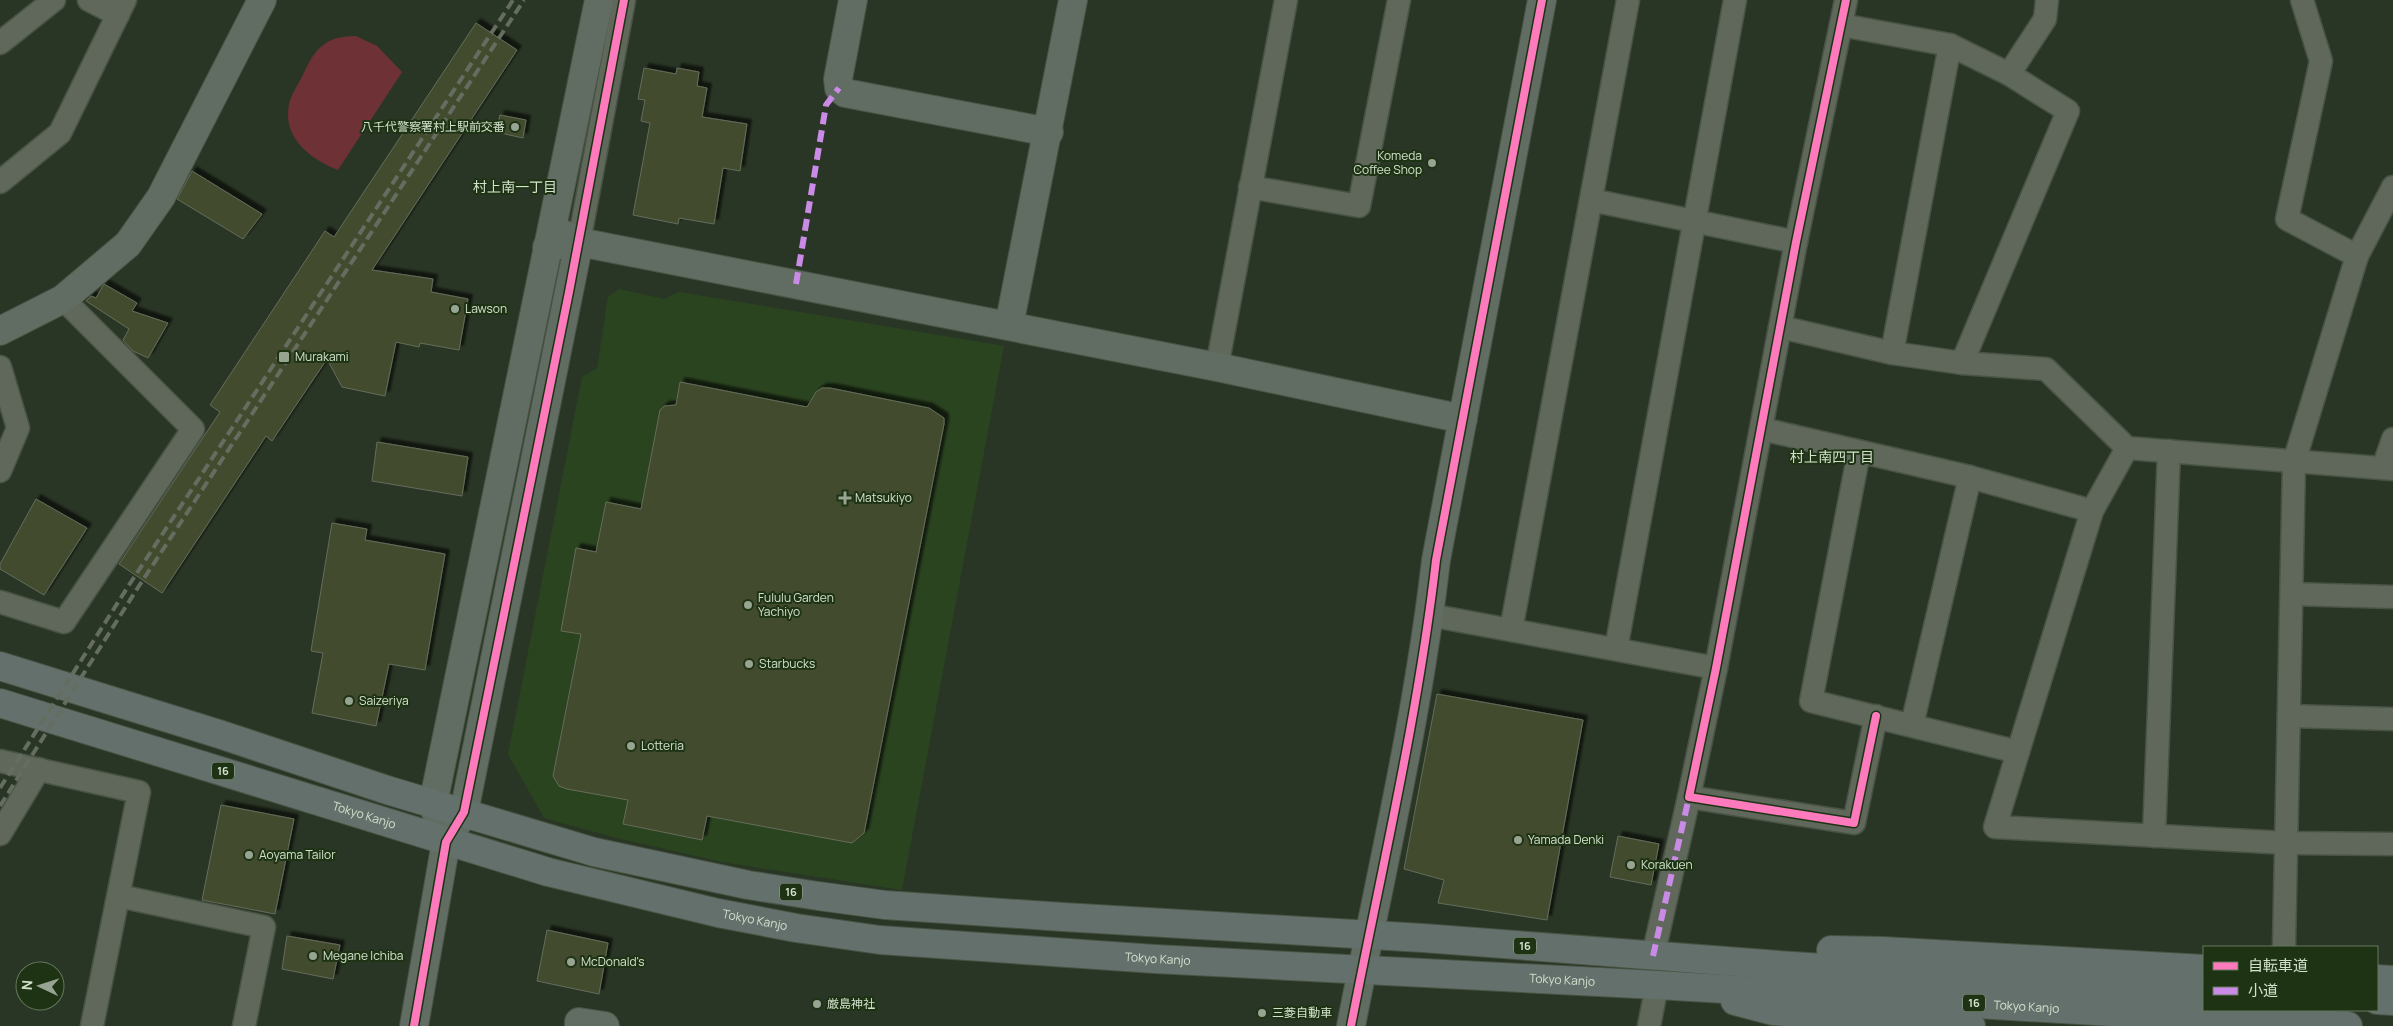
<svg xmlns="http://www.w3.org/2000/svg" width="2393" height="1026" font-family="Manrope,'Noto Sans JP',sans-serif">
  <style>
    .built { fill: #2b4420 }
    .green { fill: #6e3135 }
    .building { fill: #424b2e; stroke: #656c5b; filter: url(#shadow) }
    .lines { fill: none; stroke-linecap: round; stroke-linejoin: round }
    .street-casing { stroke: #485343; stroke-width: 25 }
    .secondary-casing { stroke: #485343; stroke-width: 30 }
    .highway-casing { stroke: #485343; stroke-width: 30 }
    .street { stroke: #5f685b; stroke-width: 22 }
    .secondary { stroke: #616c62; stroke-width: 28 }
    .highway { stroke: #64706c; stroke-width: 28 }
    .rail { stroke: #646d60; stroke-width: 4; stroke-dasharray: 10 5; stroke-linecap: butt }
    .quiet { stroke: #ca8be6; stroke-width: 6; stroke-dasharray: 12 6; stroke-linecap: butt }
    .cycleway-casing { stroke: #1d3313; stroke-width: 11 }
    .cycleway { stroke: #fd7abc; stroke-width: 8 }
    .poi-dot { fill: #97a492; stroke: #1d3313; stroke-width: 2 }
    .labels { text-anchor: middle; stroke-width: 4; stroke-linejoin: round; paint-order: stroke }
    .shield { fill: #1d3313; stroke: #9cac94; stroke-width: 1 }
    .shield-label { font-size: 11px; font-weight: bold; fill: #d2e0cc }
    .poi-label { font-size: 12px; fill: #d2e0cc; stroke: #1d3313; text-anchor: start }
    .street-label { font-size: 12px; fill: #d2e0cc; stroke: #1d3313 }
    .neighbourhood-label { font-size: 14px; fill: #d2e0cc; stroke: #1d3313 }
  </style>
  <defs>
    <filter id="shadow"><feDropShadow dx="4.5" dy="-4.5" stdDeviation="1" flood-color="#0009"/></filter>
  </defs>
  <rect width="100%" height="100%" fill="#2a3625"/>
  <path class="built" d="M 619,289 L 664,299 L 679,292 L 1004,346 L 902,890 L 722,862 L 617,838 L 544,818 L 508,754 L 582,377 L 597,368 L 608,297 Z"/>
  <path class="green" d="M 356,36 L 377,46 L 402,72 L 338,170 C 312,160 282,138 289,105 C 291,95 297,86 302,77 C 314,50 324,36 356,36 Z"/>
  <g class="building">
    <path d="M 476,23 L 517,50 L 372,270 L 433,279 L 431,292 L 468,299 L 459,350 L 420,343 L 419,347 L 396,342 L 385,396 L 342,387 L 327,359 L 272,441 L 266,436 L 162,593 L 119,564 L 220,412 L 210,405 L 325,231 L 334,237 Z"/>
    <path d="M 644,68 L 676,74 L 677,68 L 699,72 L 697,86 L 707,88 L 702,117 L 747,124 L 740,171 L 723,168 L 714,224 L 679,218 L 678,224 L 633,215 L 650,123 L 641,121 L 645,100 L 638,99 Z"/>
    <path d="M 500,115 L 526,120 L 523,138 L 496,132 Z"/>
    <path d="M 192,171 L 262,214 L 243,239 L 177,199 Z"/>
    <path d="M 104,284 L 137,303 L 132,311 L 168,323 L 148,358 L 133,351 L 123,340 L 129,329 L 86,301 L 91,296 L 96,298 Z"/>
    <path d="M 680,382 L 807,407 L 816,392 L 822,388 L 830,388 L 929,408 L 944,418 L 944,424 L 864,833 L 852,843 L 707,816 L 702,840 L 623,824 L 628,800 L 567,789 L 559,786 L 553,776 L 581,634 L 561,631 L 576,548 L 596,552 L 606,502 L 641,509 L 660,410 L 664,406 L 676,405 Z"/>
    <path d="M 377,442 L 468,457 L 462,496 L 372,481 Z"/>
    <path d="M 36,499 L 87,528 L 44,595 L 0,569 L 0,564 Z"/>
    <path d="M 332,523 L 367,529 L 365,540 L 445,554 L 425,670 L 389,664 L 376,726 L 312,713 L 323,653 L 311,651 Z"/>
    <path d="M 1437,694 L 1583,720 L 1547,920 L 1438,903 L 1444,880 L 1404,869 Z"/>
    <path d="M 221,805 L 294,819 L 275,914 L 202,900 Z"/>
    <path d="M 1618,836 L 1659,844 L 1651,885 L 1610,877 Z"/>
    <path d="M 547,930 L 608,943 L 599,994 L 537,981 Z"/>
    <path d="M 287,936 L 340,945 L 333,979 L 282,969 Z"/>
  </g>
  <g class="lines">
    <defs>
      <g id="street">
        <path d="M 89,0 L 118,15"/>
        <path d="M 1846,0 L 1796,242 L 1716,668 L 1689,797 L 1854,823 L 1876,716"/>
        <path d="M 2302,0 L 2321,61 L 2287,219 L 2357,256"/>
        <path d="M 1841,25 L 1950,45 L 2009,74 L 2068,111 L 1962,363"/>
        <path d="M 0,43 L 54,0"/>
        <path d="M 2009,74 L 2045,19 L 2047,0"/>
        <path d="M 0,182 L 60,133 L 125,0"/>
        <path d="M 1250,187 L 1359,206 L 1399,0"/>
        <path d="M 1591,200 L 1796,242"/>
        <path d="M 579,242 L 624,0"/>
        <path d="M 1780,327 L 1892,353 L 1962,363 L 2046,369 L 2127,448 L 2393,469"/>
        <path d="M 1892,353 L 1950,45"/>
        <path d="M 0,367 L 18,428 L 0,471"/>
        <path d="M 1217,367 L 1286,0"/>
        <path d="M 1762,429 L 1970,477 L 2092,511"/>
        <path d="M 2127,448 L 2092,511 L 1995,827 L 2287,843 L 2393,844"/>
        <path d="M 1859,452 L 1811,701 L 2018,752"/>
        <path d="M 2383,468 L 2393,439"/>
        <path d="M 2292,594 L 2393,597"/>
        <path d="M 0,602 L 64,622 L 193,429 L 63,299"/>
        <path d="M 1429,615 L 1716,668"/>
        <path d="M 1511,630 L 1628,0"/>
        <path d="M 1616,649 L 1735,0"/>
        <path d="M 2289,716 L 2393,719"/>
        <path d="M 1912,725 L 1970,477"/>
        <path d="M 0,761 L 139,792 L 92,1026"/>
        <path d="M 0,834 L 39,769"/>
        <path d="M 2154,836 L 2169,451"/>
        <path d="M 119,896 L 264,927 L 244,1026"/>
        <path d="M 2284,947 L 2294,462 L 2357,256 L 2393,187"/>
        <path d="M 1653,956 L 1689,797"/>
        <path d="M 1649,1026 L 1657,985"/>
      </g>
      <g id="secondary">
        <path d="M 853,0 L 838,79 L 839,88 L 845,93 L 1049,132"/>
        <path d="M 547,247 L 579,242 L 1217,367 L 1463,419"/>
        <path d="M 1009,326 L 1073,0"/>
        <path d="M 0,331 L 63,299 L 128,244 L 161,197 L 262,0"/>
        <path d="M 446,842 L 433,804 L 599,0"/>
        <path d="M 414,1026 L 446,842 L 464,812 L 579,242 L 563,234"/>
        <path d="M 579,1026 L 579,1022 L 605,1026"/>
        <path d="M 1351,1026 C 1381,871 1418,717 1436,560 L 1542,0"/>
      </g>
      <g id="highway">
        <path d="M 0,666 L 219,734 L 387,790 L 594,852 L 748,885 L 818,896 L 885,905 L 1063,917 L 1423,938 L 1792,966 L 2204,992"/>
        <path id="s1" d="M 0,703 L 548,872 L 718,913 L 796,928 L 880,940 L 1155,959 L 1657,985 L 2348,1026"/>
        <path d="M 1831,950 L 1882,951 L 2204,969"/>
        <path d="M 2377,979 L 2393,980"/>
        <path d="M 2377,1000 L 2393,1001"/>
        <path d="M 1735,1001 L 1773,1011 L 1971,1026"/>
      </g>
    </defs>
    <use href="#street" class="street-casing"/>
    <use href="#secondary" class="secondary-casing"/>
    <use href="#highway" class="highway-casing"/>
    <use href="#street" class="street"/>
    <use href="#secondary" class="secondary"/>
    <use href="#highway" class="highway"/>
    <g class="rail">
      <path d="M 0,788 L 129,585 L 513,0"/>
      <path d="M 0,806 L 137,589 L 524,0"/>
    </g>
    <g class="quiet">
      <path d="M 796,284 L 826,105 L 839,88"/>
      <path d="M 1653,956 L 1689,797"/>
    </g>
    <defs>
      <g id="cycleway">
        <path d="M 1846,0 L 1796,242 L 1716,668 L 1689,797 L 1854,823 L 1876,716"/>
        <path d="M 414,1026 L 446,842 L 464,812 L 569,292 L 624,0"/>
        <path d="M 1351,1026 C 1381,871 1418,717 1436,560 L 1542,0"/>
      </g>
    </defs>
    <use href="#cycleway" class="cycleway-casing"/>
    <use href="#cycleway" class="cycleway"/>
  </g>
  <g class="poi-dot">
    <circle cx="515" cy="127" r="5"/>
    <circle cx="1432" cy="163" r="5"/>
    <circle cx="455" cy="309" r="5"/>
    <rect x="278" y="351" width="12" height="12" rx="2.5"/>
    <path d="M842.5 490.5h5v5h5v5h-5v5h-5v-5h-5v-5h5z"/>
    <circle cx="748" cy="605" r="5"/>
    <circle cx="749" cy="664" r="5"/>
    <circle cx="349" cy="701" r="5"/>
    <circle cx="631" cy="746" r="5"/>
    <circle cx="1518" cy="840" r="5"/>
    <circle cx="249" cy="855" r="5"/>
    <circle cx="1631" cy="865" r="5"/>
    <circle cx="313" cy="956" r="5"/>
    <circle cx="571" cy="962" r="5"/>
    <circle cx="817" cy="1004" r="5"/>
    <circle cx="1262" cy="1013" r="5"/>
  </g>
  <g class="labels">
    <g class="shield">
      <rect x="212" y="762.5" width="22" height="17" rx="4"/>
      <rect x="780" y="883.5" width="22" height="17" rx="4"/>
      <rect x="1514" y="937.5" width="22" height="17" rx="4"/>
      <rect x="1963" y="994.5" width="22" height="17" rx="4"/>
    </g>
    <g class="shield-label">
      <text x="223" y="775">16</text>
      <text x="791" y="896">16</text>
      <text x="1525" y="950">16</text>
      <text x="1974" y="1007">16</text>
    </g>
    <g class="poi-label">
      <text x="505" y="131" text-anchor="end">八千代警察署村上駅前交番</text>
      <text x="1422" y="160" text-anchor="end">Komeda<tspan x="1422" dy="14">Coffee Shop</tspan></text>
      <text x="465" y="313">Lawson</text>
      <text x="295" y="361">Murakami</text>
      <text x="855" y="502">Matsukiyo</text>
      <text x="758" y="602">Fululu Garden<tspan x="758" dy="14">Yachiyo</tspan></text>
      <text x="759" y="668">Starbucks</text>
      <text x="359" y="705">Saizeriya</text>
      <text x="641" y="750">Lotteria</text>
      <text x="1528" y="844">Yamada Denki</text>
      <text x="259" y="859">Aoyama Tailor</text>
      <text x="1641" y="869">Korakuen</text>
      <text x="323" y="960">Megane Ichiba</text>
      <text x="581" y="966">McDonald's</text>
      <text x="827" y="1008">厳島神社</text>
      <text x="1272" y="1017">三菱自動車</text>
    </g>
    <g class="street-label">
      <text dy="4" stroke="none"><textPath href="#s1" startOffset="381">Tokyo Kanjo</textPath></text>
      <text dy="4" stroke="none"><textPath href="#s1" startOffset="786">Tokyo Kanjo</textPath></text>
      <text dy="4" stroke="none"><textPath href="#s1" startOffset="1191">Tokyo Kanjo</textPath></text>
      <text dy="4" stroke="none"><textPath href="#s1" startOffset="1596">Tokyo Kanjo</textPath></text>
      <text dy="4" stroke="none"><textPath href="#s1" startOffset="2061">Tokyo Kanjo</textPath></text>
    </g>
    <g class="neighbourhood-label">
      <text x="515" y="192">村上南一丁目</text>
      <text x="1832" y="462">村上南四丁目</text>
    </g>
  </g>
  <rect x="2203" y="946" width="175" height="65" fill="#1d3313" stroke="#65785d"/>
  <rect x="2213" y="962" width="25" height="8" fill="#fd7abc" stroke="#65785d"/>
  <text x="2248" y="971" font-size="15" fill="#d2e0cc">自転車道</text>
  <rect x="2213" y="987" width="25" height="8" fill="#ca8be6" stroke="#65785d"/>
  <text x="2248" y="996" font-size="15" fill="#d2e0cc">小道</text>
  <g transform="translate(40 986) rotate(274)"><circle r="24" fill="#1d3313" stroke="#65785d"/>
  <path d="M0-4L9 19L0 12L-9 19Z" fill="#97a492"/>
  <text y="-8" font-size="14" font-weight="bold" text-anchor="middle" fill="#d2e0cc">N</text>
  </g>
</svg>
